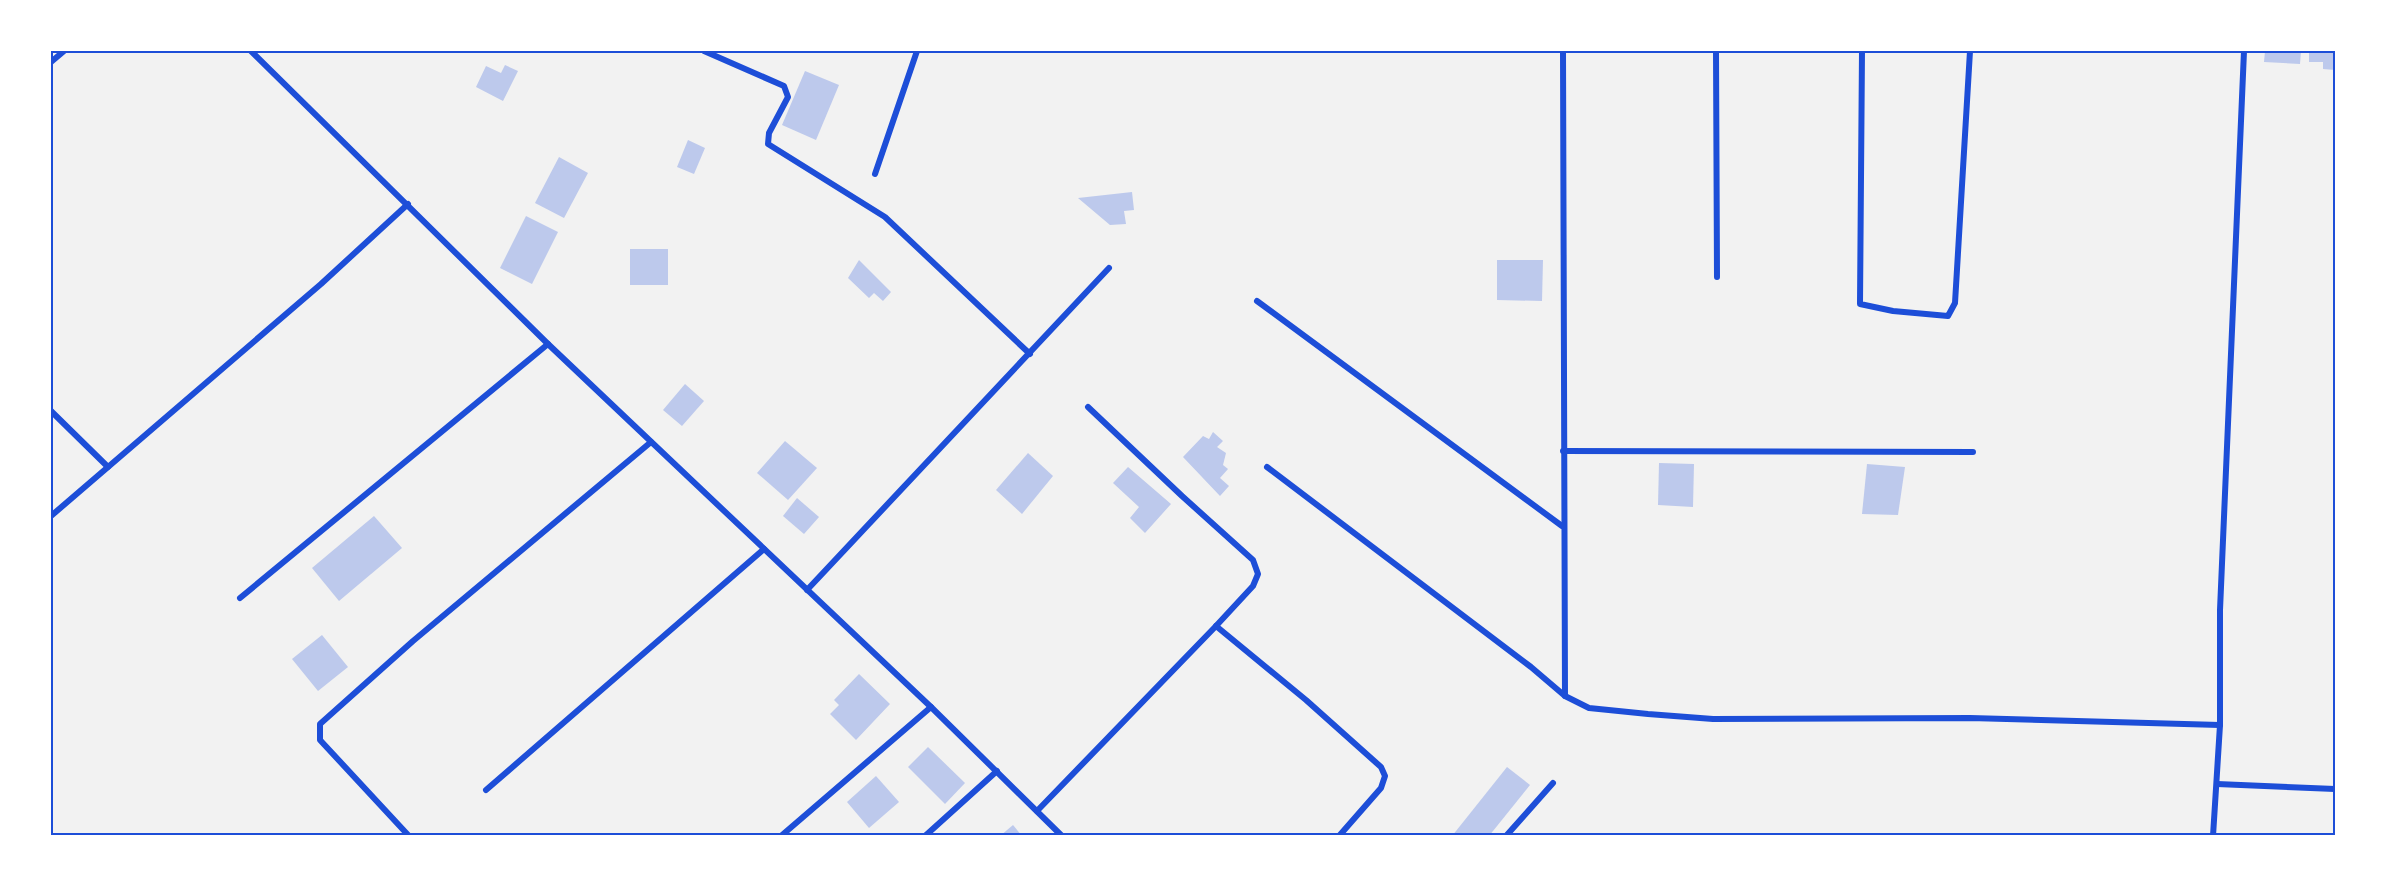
<svg xmlns="http://www.w3.org/2000/svg" width="2386" height="887" font-family="Helvetica,sans-serif">
  <style>
    .building { fill: #bdc9ec }
    .lines { fill: none; stroke-linecap: round; stroke-linejoin: round }
    .minor { stroke: #1d4ed8; stroke-width: 6 }
    .neatline { fill: none; stroke: #1d4ed8; stroke-width: 2 }
  </style>
  <rect width="100%" height="100%" fill="#f2f2f2"/>
  <g class="building">
    <path d="M 2265,51 L 2301,51 L 2300,64 L 2264,62 Z"/>
    <path d="M 2309,51 L 2335,51 L 2335,70 L 2323,69 L 2323,62 L 2309,62 Z"/>
    <path d="M 505,65 L 518,71 L 503,101 L 476,87 L 486,66 L 501,73 Z"/>
    <path d="M 805,71 L 839,85 L 816,140 L 782,125 Z"/>
    <path d="M 688,140 L 705,148 L 694,174 L 677,167 Z"/>
    <path d="M 559,157 L 588,173 L 564,218 L 535,203 Z"/>
    <path d="M 1132,192 L 1134,210 L 1124,211 L 1126,224 L 1110,225 L 1078,198 Z"/>
    <path d="M 526,216 L 558,232 L 532,284 L 500,268 Z"/>
    <rect x="630" y="249" width="38" height="36"/>
    <path d="M 859,260 L 891,292 L 883,301 L 874,293 L 869,298 L 848,278 Z"/>
    <path d="M 1497,260 L 1543,260 L 1542,301 L 1497,300 Z"/>
    <path d="M 685,384 L 704,401 L 682,426 L 663,410 Z"/>
    <path d="M 1213,432 L 1223,441 L 1217,447 L 1226,453 L 1223,465 L 1228,469 L 1220,478 L 1229,486 L 1220,496 L 1183,457 L 1203,436 L 1209,439 Z"/>
    <path d="M 785,441 L 817,468 L 788,500 L 757,473 Z"/>
    <path d="M 1028,453 L 1053,476 L 1022,514 L 996,490 Z"/>
    <path d="M 1659,463 L 1694,464 L 1693,507 L 1658,505 Z"/>
    <path d="M 1867,464 L 1905,467 L 1898,515 L 1862,514 Z"/>
    <path d="M 1128,467 L 1171,504 L 1145,533 L 1130,518 L 1139,507 L 1113,483 Z"/>
    <path d="M 797,498 L 819,517 L 804,534 L 783,516 Z"/>
    <path d="M 374,516 L 402,548 L 339,601 L 312,568 Z"/>
    <path d="M 322,635 L 348,667 L 318,691 L 292,659 Z"/>
    <path d="M 859,674 L 890,704 L 856,740 L 830,714 L 839,705 L 834,700 Z"/>
    <path d="M 928,747 L 965,783 L 945,804 L 908,767 Z"/>
    <path d="M 1507,767 L 1530,785 L 1489,836 L 1452,836 Z"/>
    <path d="M 876,776 L 899,802 L 869,828 L 847,802 Z"/>
    <path d="M 1013,825 L 1022,836 L 1000,836 Z"/>
  </g>
  <g class="lines">
    <g class="minor">
      <path d="M 251,51 L 548,344 L 931,707 L 1062,836"/>
      <path d="M 704,51 L 784,86 L 788,97 L 769,133 L 768,144 L 885,217 L 1030,354"/>
      <path d="M 1563,51 L 1565,696"/>
      <path d="M 1716,51 L 1717,277"/>
      <path d="M 1862,51 L 1860,304 L 1893,311 L 1948,316 L 1955,303 L 1970,51"/>
      <path d="M 51,62 L 64,51"/>
      <path d="M 875,174 L 917,51"/>
      <path d="M 1257,301 L 1562,526"/>
      <path d="M 51,411 L 108,467"/>
      <path d="M 1563,451 L 1973,452"/>
      <path d="M 1267,467 L 1531,667 L 1565,696 L 1589,708 L 1648,714 L 1713,719 L 1970,718 L 2220,725"/>
      <path d="M 51,516 L 321,284 L 408,204"/>
      <path d="M 807,590 L 1109,268"/>
      <path d="M 240,598 L 548,344"/>
      <path d="M 1216,626 L 1306,700 L 1381,767 L 1385,776 L 1381,788 L 1339,836"/>
      <path d="M 2217,784 L 2335,789"/>
      <path d="M 486,790 L 764,549"/>
      <path d="M 1037,811 L 1216,626 L 1253,586 L 1258,574 L 1253,560 L 1182,496 L 1088,407"/>
      <path d="M 409,836 L 320,740 L 320,724 L 413,641 L 651,442"/>
      <path d="M 781,836 L 931,707"/>
      <path d="M 925,836 L 997,771"/>
      <path d="M 1506,836 L 1553,783"/>
      <path d="M 2213,836 L 2220,725 L 2220,610 L 2244,51"/>
    </g>
  </g>
  <rect width="2386" height="887" fill="none" stroke="#ffffff" stroke-width="105"/>
  <rect x="52" y="52" width="2282" height="782" class="neatline"/>
</svg>
